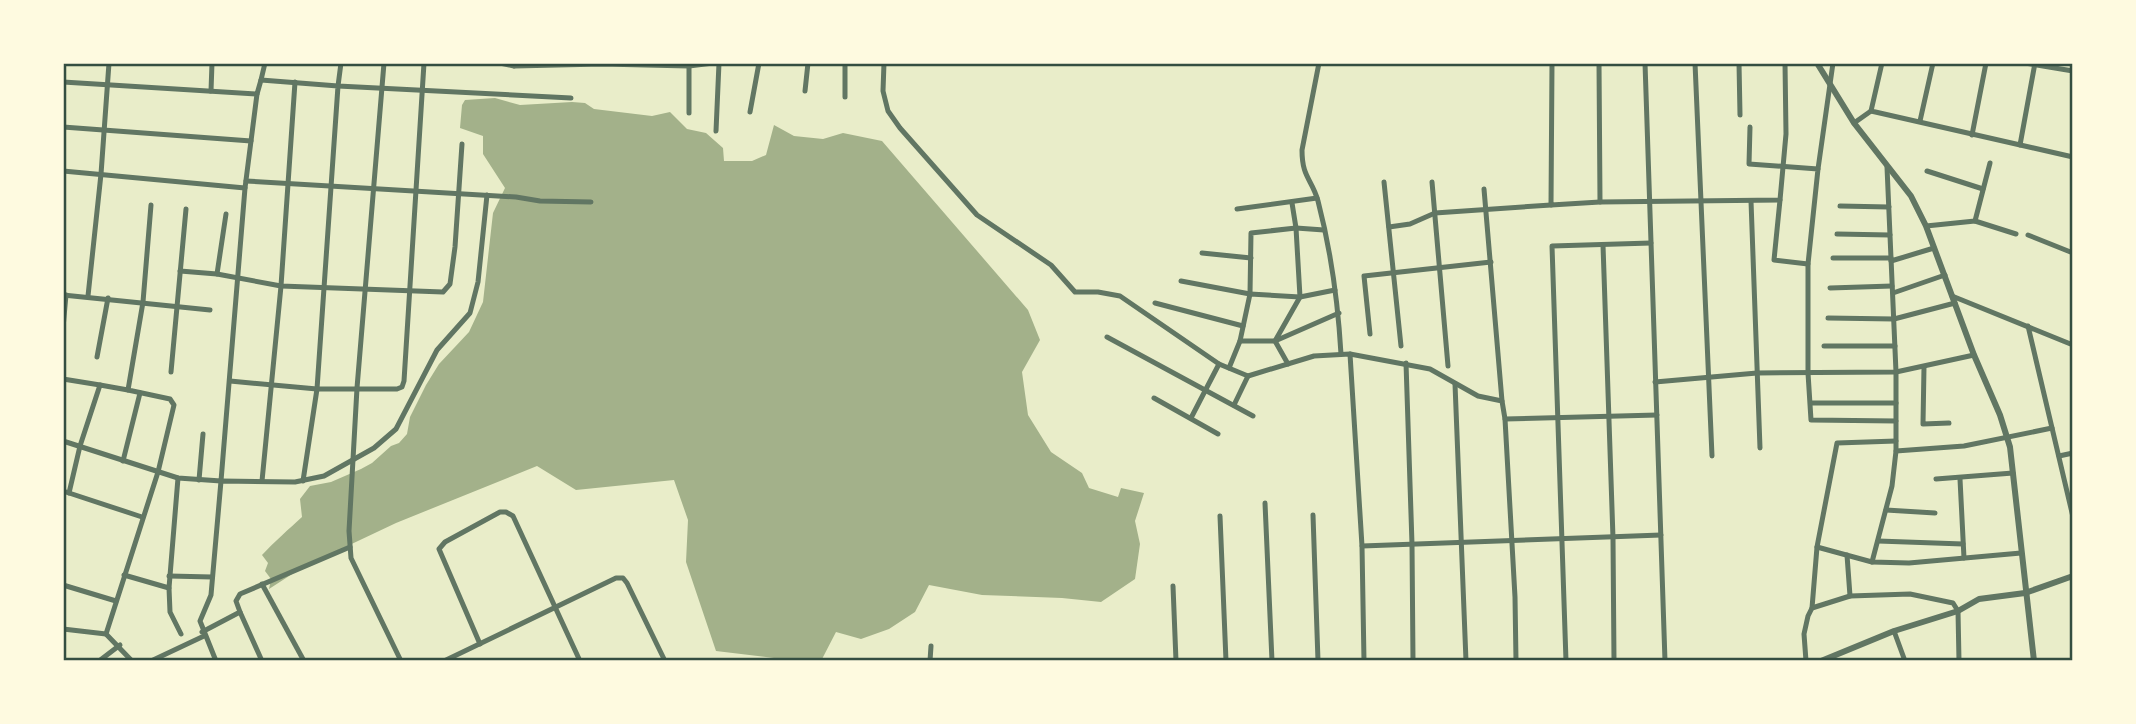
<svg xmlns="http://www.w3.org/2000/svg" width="2136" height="724" font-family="'Titillium Web',sans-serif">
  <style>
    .water { fill: #a3b18a }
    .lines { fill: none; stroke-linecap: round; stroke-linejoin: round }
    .minor { stroke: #617663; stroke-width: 5 }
    .tertiary { stroke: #617663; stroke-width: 6 }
    .neatline { fill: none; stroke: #344e41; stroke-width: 2.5 }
  </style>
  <rect width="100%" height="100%" fill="#e9edc9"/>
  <path class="water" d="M 495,98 L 520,105 L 572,102 L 585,103 L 594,109 L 652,116 L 670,112 L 687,129 L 706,133 L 723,148 L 724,161 L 752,161 L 766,155 L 774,125 L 794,136 L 823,139 L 843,133 L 882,141 L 1028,310 L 1040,340 L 1022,372 L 1028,415 L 1051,452 L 1082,473 L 1089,488 L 1118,497 L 1121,488 L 1144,493 L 1135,521 L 1140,544 L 1135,579 L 1101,602 L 1062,598 L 982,595 L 929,585 L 915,612 L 889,629 L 861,639 L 836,632 L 821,661 L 798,661 L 716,651 L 686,562 L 688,520 L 674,480 L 576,490 L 537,466 L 396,523 L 303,567 L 269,589 L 271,579 L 265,571 L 268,563 L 262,555 C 274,542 289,529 302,517 L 300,499 L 310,486 L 331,482 L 361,469 L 372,463 L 391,446 L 399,443 L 407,434 L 410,417 L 426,385 L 439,364 L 469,332 L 483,302 L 493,213 L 505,188 L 483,154 L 483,136 L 460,128 L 462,105 L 465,100 Z"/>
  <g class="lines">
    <g class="minor">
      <path d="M 341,63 L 338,86 L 571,98"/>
      <path d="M 384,63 L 357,388 L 349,531 L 351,558 L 401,661"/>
      <path d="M 500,63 L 514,66"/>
      <path d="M 516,63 L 514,66 L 602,64 L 689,66 L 713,63"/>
      <path d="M 884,63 L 883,91 L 888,111 L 900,128 L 977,215 L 1051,265 L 1075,292 L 1098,292 L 1120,296 L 1219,364 L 1248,376 L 1314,356 L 1350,354 L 1430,369 L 1478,396 L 1502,401 L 1505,419 L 1657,415"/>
      <path d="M 1319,63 L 1302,150 C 1302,178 1312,179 1318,201 C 1331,251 1338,303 1341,354"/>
      <path d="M 1552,63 L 1551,205 L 1600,202 L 1780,200 L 1786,134 L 1785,63"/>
      <path d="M 1599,63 L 1600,202"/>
      <path d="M 1645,63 L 1665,661"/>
      <path d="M 1695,63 L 1712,456"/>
      <path d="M 1739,63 L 1740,115"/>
      <path d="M 1882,63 L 1871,111 L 2073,157"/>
      <path d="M 2025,63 L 2073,71"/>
      <path d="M 261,80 L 265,63"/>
      <path d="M 63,82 L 257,94 L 261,80 L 338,86 L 317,389 L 303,481"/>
      <path d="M 211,91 L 212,63"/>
      <path d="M 805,91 L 808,63"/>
      <path d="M 845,97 L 845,63"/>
      <path d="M 750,112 L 759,63"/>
      <path d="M 689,113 L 689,66"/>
      <path d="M 1920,121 L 1933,63"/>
      <path d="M 1854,123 L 1871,111"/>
      <path d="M 63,127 L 251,141"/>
      <path d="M 1750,127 L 1749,164 L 1818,169 L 1808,264 L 1808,373 L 1811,420 L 1896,421"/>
      <path d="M 716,131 L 719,63"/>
      <path d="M 1972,135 L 1986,63"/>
      <path d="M 2020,145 L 2035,63"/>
      <path d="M 1818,169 L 1833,63"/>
      <path d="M 63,171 L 245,188"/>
      <path d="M 1927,171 L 1983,189"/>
      <path d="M 246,181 L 516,197 L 540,201 L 591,202"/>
      <path d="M 1384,182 L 1401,346"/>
      <path d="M 1432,182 L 1448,366"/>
      <path d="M 1484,189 L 1502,401"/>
      <path d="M 1780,200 L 1774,260 L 1808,264"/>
      <path d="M 1751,201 L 1760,448"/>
      <path d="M 1840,206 L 1889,207"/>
      <path d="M 1237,209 L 1317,198"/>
      <path d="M 1975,221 L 2016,234"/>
      <path d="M 1926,226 L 1975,221 L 1990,163"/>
      <path d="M 1389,227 L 1410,224 L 1435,213 L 1551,205"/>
      <path d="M 1837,234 L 1890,235"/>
      <path d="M 2028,235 L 2073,253"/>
      <path d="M 1603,245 L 1613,538 L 1614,661"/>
      <path d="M 1202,253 L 1251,258"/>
      <path d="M 1833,258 L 1891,258"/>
      <path d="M 1891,261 L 1934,248"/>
      <path d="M 180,271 L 217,274 L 281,286 L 443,292 L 450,284 L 455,247 L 462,144"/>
      <path d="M 217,274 L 226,214"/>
      <path d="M 1181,281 L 1250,294 L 1251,233 L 1296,228 L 1324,230"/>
      <path d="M 1830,288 L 1892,286"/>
      <path d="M 1893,293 L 1945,275"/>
      <path d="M 63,295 L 210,310"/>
      <path d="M 88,296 L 101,174 L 109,63"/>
      <path d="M 1952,296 L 2073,345"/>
      <path d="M 1155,303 L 1243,326"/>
      <path d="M 1828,318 L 1894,319 L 1955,303"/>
      <path d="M 2028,326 L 2073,517"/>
      <path d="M 63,328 L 66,295"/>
      <path d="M 1370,334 L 1364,276 L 1491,262"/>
      <path d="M 1107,337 L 1253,416"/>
      <path d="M 1240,341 L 1275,341 L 1339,313"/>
      <path d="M 1824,346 L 1895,346"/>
      <path d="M 1350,354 L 1362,546 L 1364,661"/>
      <path d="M 97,357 L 108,298"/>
      <path d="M 1406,363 L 1412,544 L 1413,661"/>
      <path d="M 1288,364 L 1275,341 L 1300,297 L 1296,228 L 1292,203"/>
      <path d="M 1924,367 L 1923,424 L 1949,423"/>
      <path d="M 1229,368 L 1240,341 L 1250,294 L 1300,297 L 1335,290"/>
      <path d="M 171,372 L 186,209"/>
      <path d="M 63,379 L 100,385"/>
      <path d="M 230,381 L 317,389 L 397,389 L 402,387 L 404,381 L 424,63"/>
      <path d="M 1655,382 L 1757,373 L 1896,372 L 1974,355"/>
      <path d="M 1455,384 L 1466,661"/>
      <path d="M 1154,398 L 1218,434"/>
      <path d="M 1811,403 L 1896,403"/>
      <path d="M 1234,405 L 1248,376"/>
      <path d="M 1191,418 L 1219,364"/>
      <path d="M 1505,419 L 1515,597 L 1516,661"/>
      <path d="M 63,441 L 178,478 L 221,481 L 245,188 L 257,94"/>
      <path d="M 1896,451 L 1964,446 L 2052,428"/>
      <path d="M 2059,456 L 2073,453"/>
      <path d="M 123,461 L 140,393"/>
      <path d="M 1936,479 L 2013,473"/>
      <path d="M 1960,479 L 1964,558"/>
      <path d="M 199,480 L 203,434"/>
      <path d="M 262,481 L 281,286 L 295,82"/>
      <path d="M 63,491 L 142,517"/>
      <path d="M 69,493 L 80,446 L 100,385 L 128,390"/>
      <path d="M 1265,503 L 1272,661"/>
      <path d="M 1886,510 L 1935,513"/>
      <path d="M 1313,515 L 1318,661"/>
      <path d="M 1220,516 L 1226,661"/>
      <path d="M 1878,541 L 1963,544"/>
      <path d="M 1362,546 L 1661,535"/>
      <path d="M 1817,547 L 1872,562 L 1909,563 L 2021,553"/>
      <path d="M 1847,555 L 1850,596"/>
      <path d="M 1872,562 L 1892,486 L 1896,451 L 1896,372 L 1887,167"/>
      <path d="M 124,575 L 169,588 L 178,478"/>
      <path d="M 169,576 L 212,577"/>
      <path d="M 262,584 L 304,661"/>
      <path d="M 63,585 L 116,601"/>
      <path d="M 1173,586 L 1176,661"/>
      <path d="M 169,588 L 170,612 L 181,634"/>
      <path d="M 1812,608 L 1817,547 L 1837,443 L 1896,441"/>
      <path d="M 240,612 L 262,661"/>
      <path d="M 63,629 L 106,634"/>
      <path d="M 1894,631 L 1905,661"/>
      <path d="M 202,632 L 240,612 L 236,601 L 240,594 L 350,547"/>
      <path d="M 480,644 L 439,549 L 445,542 L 500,512 L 506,512 L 513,516 L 580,661"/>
      <path d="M 99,661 L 120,645"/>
      <path d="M 132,661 L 106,634 L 158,472 L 174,405 L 170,399 L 128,390 L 143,302 L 151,205"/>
      <path d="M 151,661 L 204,636"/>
      <path d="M 216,661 L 200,621 L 211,595 L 221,481 L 295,482 L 324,476 L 374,448 L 396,429 L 437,350 L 470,313 L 478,282 L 487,195"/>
      <path d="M 444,661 L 616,578 L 623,578 L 627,583 L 665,661"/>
      <path d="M 930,661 L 931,646"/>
      <path d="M 1566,661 L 1552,246 L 1651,243"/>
      <path d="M 1806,661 L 1804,634 L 1808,616 L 1812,608 L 1850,596 L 1910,594 L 1953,603 L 1958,611 L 1959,661"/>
    </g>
    <g class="tertiary">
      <path d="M 1817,63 L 1854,123 L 1911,196 L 1926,226 L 1974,355 L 2000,415 L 2010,447 L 2034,661"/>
      <path d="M 1821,661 L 1894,631 L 1958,611 L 1979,599 L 2025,593 L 2073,576"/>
    </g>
  </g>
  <rect width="2136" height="724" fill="none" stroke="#fefae0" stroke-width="130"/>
  <rect x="65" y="65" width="2006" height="594" class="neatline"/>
</svg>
